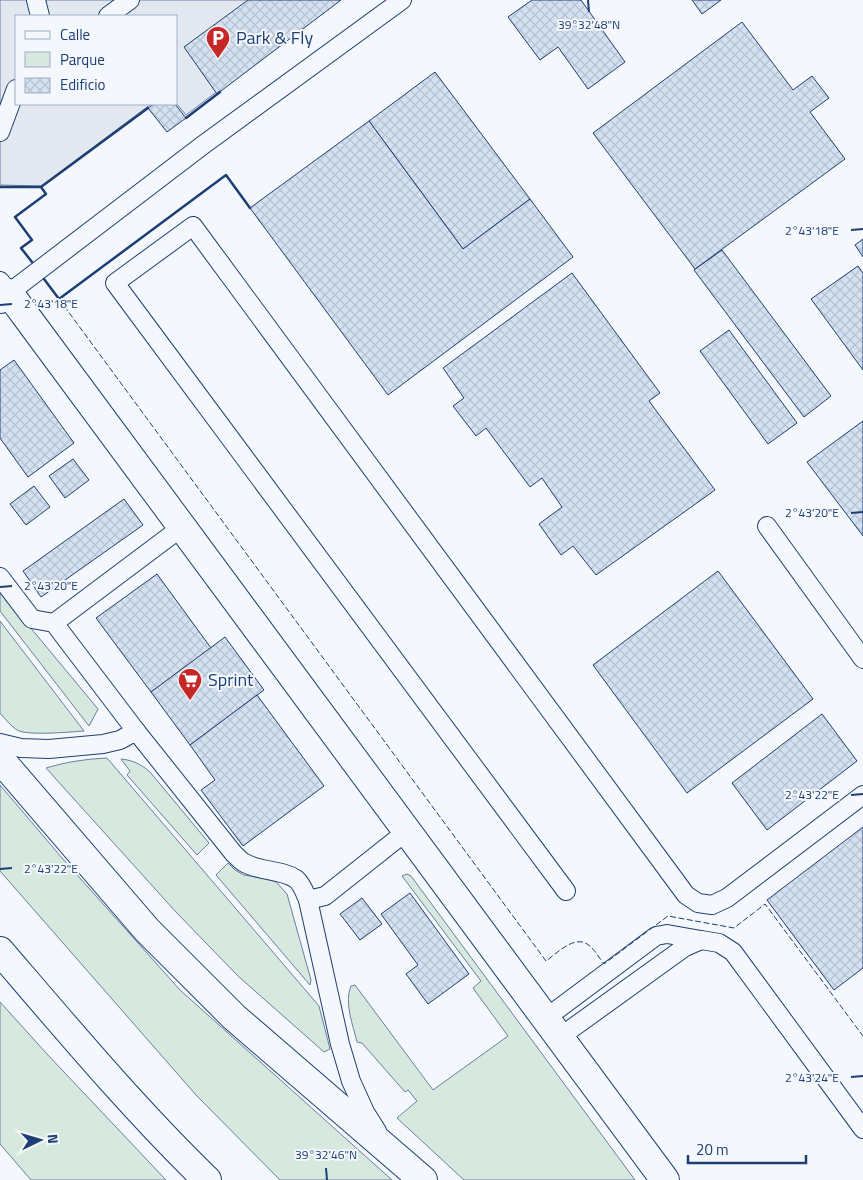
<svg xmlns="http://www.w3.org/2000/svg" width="863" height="1180" font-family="'Titillium Web',sans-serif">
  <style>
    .green { fill: #d7e8df; stroke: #687fa3 }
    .parking { fill: #e3e8f0; stroke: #687fa3 }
    .building { fill: url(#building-cross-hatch); stroke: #1d3f73 }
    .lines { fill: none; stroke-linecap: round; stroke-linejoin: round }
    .service-casing { stroke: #1d3f73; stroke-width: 20 }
    .minor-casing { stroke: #1d3f73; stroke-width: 30 }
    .motorway-casing { stroke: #1d3f73; stroke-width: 30 }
    .service { stroke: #f4f7fb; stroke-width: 18 }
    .minor { stroke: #f4f7fb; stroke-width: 28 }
    .motorway { stroke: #f4f7fb; stroke-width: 28 }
    .fence { stroke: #1d3f73; stroke-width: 1; stroke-dasharray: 6 2.5; stroke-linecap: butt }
    .wall { stroke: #1d3f73; stroke-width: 2.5 }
    .ticks { fill: none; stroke: #1d3f73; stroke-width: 2 }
    .labels { text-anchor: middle; stroke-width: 4; stroke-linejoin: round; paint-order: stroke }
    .poi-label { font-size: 18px; fill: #1d3f73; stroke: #f4f7fb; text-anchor: start }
    .ticks-label { font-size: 12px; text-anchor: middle; fill: #1d3f73; stroke: #f4f7fb; stroke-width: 4; stroke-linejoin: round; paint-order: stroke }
  </style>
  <defs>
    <pattern id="building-cross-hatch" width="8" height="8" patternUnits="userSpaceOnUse" patternTransform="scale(1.25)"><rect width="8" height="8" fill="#d5e0f0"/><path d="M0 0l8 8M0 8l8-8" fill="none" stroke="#b6c1d1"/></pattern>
  </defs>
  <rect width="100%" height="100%" fill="#f4f7fb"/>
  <g class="green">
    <path d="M 0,591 L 98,709 L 89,726 L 0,611 Z"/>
    <path d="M 0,621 L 84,731 C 70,732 27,736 17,730 C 11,726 5,719 0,713 Z"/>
    <path d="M 107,758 L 319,1006 L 330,1049 L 324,1052 L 238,976 L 175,911 L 46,768 C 66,762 86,759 107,758 Z"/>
    <path d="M 121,759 C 132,760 141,764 150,772 L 209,843 L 197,855 L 127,775 L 130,771 Z"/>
    <path d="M 0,785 L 62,858 L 180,990 L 392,1180 L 280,1180 L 196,1095 L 0,871 Z"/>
    <path d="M 228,863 L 235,870 L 244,875 L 267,879 L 276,882 L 287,894 L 311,980 L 310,985 L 216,875 Z"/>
    <path d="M 407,874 L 411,876 L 635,1180 L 464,1180 L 397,1118 L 417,1101 L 408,1090 L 405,1092 L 362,1043 L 357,1042 C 353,1025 344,1003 351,986 L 355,985 L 433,1090 L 508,1036 L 473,988 L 481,981 L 402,876 Z"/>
    <path d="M 0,1002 L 47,1054 L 166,1180 L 31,1180 L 0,1144 Z"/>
  </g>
  <path class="parking" d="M 0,0 L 338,0 L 186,115 L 176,103 L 176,16 L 16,16 L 16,104 L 151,104 L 41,186 L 0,185 Z"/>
  <g class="building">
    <path d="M 248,0 L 341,0 L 217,94 L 184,47 Z"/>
    <path d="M 532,0 L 581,0 L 625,62 L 588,89 L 558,47 L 540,60 L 508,17 Z"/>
    <path d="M 692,0 L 721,0 L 702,14 Z"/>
    <path d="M 742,22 L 793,90 L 812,76 L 829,98 L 810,112 L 845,159 L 695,269 L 593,133 Z"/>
    <path d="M 435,72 L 530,199 L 463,249 L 369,121 Z"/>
    <path d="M 154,104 L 175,104 L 186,118 L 167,132 L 148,108 Z"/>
    <path d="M 369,121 L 463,249 L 530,199 L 573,257 L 388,395 L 250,208 Z"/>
    <path d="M 863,239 L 863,257 L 855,245 Z"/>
    <path d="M 722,250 L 831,396 L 804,417 L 694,270 Z"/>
    <path d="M 858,266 L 863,273 L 863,370 L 811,299 Z"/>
    <path d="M 572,273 L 660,393 L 649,401 L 715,490 L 596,575 L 573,546 L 561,555 L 539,524 L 562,507 L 542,478 L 530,487 L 486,428 L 476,436 L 453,406 L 464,398 L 443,368 Z"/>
    <path d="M 729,330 L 797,423 L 768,444 L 700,351 Z"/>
    <path d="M 14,360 L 74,443 L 28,477 L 0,438 L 0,370 Z"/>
    <path d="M 863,421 L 863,536 L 807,462 Z"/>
    <path d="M 73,459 L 89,480 L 65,498 L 49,476 Z"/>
    <path d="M 34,486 L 50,507 L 26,525 L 10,504 Z"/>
    <path d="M 124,499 L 143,525 L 41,597 L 23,571 Z"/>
    <path d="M 718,571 L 813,699 L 687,793 L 593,665 Z"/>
    <path d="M 157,574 L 211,648 L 151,692 L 96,618 Z"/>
    <path d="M 225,637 L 264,690 L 190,745 L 151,692 Z"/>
    <path d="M 257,695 L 324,786 L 243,846 L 201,790 L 215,780 L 190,745 Z"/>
    <path d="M 822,714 L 857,761 L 767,830 L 732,783 Z"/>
    <path d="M 863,827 L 863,968 L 834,990 L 767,900 Z"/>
    <path d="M 410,893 L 469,974 L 428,1004 L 406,974 L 418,965 L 381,914 Z"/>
    <path d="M 362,898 L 382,924 L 360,940 L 340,914 Z"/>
  </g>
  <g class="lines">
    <defs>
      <g id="service">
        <path d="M 36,0 L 40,16"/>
        <path d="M 108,16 L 130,0"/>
        <path d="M 0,132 L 16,89"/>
        <path d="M 0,281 L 9,293 L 203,145 L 402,0"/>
        <path d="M 767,526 L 863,659"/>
        <path d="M 0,577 L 32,619 L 54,623 L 136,731"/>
        <path d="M 54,623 L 182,527"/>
        <path d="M 0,743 L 21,748 L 49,749 L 103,744 L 120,740 L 136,731 L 234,854 C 237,856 239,860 243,862 C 259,872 281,869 296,879 C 302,884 305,893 308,900 L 340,1044 L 351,1081 L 365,1112 L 377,1131"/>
        <path d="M 566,891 L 115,283 L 193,226 L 686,895 L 698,903 L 712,905 L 727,898 L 863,795"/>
        <path d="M 308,900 L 325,896 L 407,831"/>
        <path d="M 701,940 L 719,943 L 733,952 L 863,1129"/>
        <path d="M 546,1018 L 656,936 L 667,934 L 701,940 L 685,947 L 560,1037"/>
      </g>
      <g id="minor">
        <path d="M 0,299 L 9,293 L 26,316 L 665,1180"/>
        <path d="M 0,759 L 147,930 L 234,1017 L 423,1180"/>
      </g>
      <path id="motorway" d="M 0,951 C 67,1029 133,1108 207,1180"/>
    </defs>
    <use href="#service" class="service-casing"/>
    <use href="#minor" class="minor-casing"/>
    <use href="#motorway" class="motorway-casing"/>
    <use href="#service" class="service"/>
    <use href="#minor" class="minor"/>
    <use href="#motorway" class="motorway"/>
    <path class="fence" d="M 59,299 L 546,961 C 556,954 572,937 585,943 C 593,946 599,958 604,964 L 668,916 L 734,928 L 765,904 L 863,1036"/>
    <g class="wall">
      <path d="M 186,118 L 220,92"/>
      <path d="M 0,187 L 41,187"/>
      <path d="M 32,262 L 21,248 L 32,240 L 15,217 L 46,194 L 41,187 L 148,108"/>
      <path d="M 44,279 L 59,299 L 226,175 L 250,208"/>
    </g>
  </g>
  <path class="ticks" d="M 588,0 L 589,12M 851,230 L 863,229M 0,305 L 12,304M 851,513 L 863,512M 0,587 L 12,586M 851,795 L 863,794M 0,869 L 12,868M 851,1077 L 863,1076M 326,1168 L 327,1180"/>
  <defs>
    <symbol id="parking-pin" viewBox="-11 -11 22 30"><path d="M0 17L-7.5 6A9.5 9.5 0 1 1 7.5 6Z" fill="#c62828" stroke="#f4f7fb"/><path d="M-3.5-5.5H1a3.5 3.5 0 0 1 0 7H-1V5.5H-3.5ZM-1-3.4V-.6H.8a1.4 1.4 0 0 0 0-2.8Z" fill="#fff"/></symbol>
    <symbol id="supermarket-pin" viewBox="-11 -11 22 30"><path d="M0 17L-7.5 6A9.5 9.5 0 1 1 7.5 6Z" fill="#c62828" stroke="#f4f7fb"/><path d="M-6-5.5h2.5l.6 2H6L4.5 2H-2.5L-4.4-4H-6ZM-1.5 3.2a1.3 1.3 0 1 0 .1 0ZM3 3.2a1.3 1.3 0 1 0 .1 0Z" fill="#fff"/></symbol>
  </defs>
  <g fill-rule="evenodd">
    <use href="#parking-pin" x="204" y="24" width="28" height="38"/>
    <use href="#supermarket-pin" x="176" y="666" width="28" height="38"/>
  </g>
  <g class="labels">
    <g class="poi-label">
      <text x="236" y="44">Park &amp; Fly</text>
      <text x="208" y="686">Sprint</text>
    </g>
  </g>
  <g class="ticks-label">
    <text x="589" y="29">39°32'48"N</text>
    <text x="812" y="235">2°43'18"E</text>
    <text x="51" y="308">2°43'18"E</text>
    <text x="812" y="517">2°43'20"E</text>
    <text x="51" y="590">2°43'20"E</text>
    <text x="812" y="799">2°43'22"E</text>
    <text x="51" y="873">2°43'22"E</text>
    <text x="812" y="1082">2°43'24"E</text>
    <text x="326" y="1159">39°32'46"N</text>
  </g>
  <rect x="15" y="15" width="162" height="90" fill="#f4f7fb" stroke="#9eadc5"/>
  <rect x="25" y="31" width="25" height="8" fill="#f4f7fb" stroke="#9eadc5"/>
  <text x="60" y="40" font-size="15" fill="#1d3f73">Calle</text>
  <rect x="25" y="52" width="25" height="15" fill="#d7e8df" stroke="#9eadc5"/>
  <text x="60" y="65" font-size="15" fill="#1d3f73">Parque</text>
  <rect x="25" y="78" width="25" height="15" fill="url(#building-cross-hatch)" stroke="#9eadc5"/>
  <text x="60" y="90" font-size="15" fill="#1d3f73">Edificio</text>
  <g transform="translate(40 1140) rotate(85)" stroke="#f4f7fb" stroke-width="4" paint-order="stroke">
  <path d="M0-4L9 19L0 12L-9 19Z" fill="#1d3f73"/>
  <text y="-8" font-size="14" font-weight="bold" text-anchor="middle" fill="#1d3f73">N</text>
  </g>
  <path d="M688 1155v8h118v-8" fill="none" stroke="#1d3f73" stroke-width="2.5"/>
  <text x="696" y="1155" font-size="15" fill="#1d3f73" stroke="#f4f7fb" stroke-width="4" paint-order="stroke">20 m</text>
</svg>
